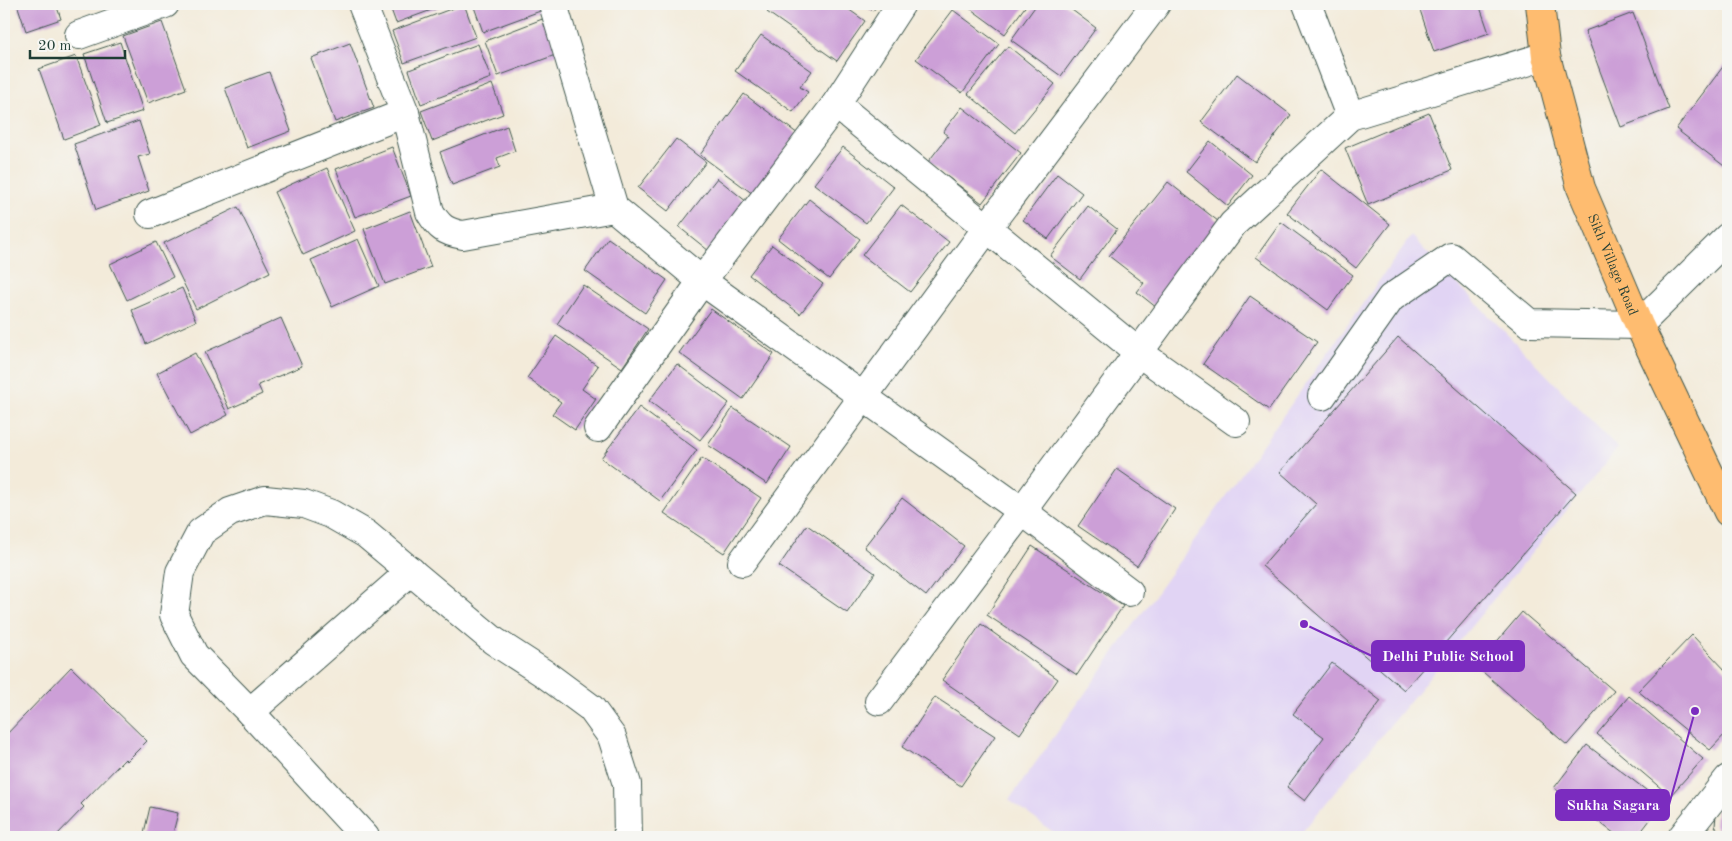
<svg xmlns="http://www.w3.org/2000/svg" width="1732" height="841" font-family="'Old Standard TT',serif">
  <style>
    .built { fill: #e1d4f4 }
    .building { fill: #cc9fd7 }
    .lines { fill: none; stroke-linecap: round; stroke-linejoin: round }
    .minor-casing { stroke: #3f574d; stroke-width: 30 }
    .major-casing { stroke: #3f574d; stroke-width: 30 }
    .minor { stroke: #fff; stroke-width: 28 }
    .major { stroke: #febc70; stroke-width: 28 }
    .labels { text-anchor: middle; stroke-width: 4; stroke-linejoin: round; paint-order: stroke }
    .street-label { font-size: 14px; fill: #1f3d34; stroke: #f6f6f2 }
    .leader { fill: none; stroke: #7b2cbf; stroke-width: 2 }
    .callout-dot { fill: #7b2cbf; stroke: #f6f6f2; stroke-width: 2 }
    .callout { fill: #7b2cbf; stroke: #7b2cbf; stroke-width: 2 }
    .callout-label { font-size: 15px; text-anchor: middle; font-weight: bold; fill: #fff }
  </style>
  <rect width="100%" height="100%" fill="#f6f6f2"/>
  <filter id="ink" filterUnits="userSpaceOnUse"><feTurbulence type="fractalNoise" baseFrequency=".02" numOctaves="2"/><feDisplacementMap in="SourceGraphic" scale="10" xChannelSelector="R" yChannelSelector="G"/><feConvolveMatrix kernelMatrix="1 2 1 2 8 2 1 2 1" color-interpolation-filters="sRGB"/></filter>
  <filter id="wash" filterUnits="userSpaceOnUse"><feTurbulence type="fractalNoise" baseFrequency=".0096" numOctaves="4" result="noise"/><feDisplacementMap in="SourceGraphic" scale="20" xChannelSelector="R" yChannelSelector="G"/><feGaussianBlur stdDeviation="1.12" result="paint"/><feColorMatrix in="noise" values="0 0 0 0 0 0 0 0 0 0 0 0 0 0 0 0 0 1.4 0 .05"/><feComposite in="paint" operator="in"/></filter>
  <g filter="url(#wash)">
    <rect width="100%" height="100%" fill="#f3ebda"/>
    <path class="built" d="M 1411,236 L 1618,448 L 1298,837 L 1060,837 L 1009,800 Z"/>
    <g id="blocks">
      <g class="building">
        <path d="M 17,4 L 56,4 L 61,19 L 26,31 Z"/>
        <path d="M 106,4 L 120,4 L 107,8 Z"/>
        <path d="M 389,4 L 448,4 L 396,23 Z"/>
        <path d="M 464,4 L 476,37 L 404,63 L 392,31 Z"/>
        <path d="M 473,4 L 541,4 L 543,10 L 483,32 Z"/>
        <path d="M 773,4 L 841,4 L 865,21 L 837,61 L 767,12 Z"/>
        <path d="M 861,4 L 878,4 L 873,11 Z"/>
        <path d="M 964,4 L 1027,4 L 1005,34 Z"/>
        <path d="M 1037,4 L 1064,4 L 1096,28 L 1061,76 L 1011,40 Z"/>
        <path d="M 1428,4 L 1479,4 L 1489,33 L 1434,52 L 1419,7 Z"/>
        <path d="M 953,10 L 999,44 L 962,93 L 916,59 Z"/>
        <path d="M 1633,13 L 1669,109 L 1621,127 L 1585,31 Z"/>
        <path d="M 545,18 L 558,54 L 498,76 L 485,41 Z"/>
        <path d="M 162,22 L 186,89 L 148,103 L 123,36 Z"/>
        <path d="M 761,35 L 812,71 L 800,87 L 808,92 L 793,112 L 735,71 Z"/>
        <path d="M 120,42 L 143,111 L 107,123 L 84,54 Z"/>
        <path d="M 350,43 L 374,108 L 335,122 L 311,58 Z"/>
        <path d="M 478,44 L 491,78 L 421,104 L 409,70 Z"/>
        <path d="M 1008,46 L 1055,84 L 1015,133 L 968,94 Z"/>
        <path d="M 76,56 L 101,125 L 64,139 L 39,69 Z"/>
        <path d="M 1728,60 L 1728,169 L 1676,129 Z"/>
        <path d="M 269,72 L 291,131 L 247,148 L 225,88 Z"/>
        <path d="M 1237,74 L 1291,115 L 1255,162 L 1201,122 Z"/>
        <path d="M 492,84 L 503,114 L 432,141 L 421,111 Z"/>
        <path d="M 744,94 L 798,134 L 753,194 L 700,155 Z"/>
        <path d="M 962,107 L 1021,153 L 982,203 L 928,162 L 948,136 L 943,132 Z"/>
        <path d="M 1429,113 L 1452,170 L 1368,205 L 1345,148 Z"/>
        <path d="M 139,121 L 150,154 L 138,157 L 149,191 L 96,210 L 74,144 Z"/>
        <path d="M 507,126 L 515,151 L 497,158 L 500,167 L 452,185 L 440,152 Z"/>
        <path d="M 676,139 L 706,162 L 668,211 L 638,188 Z"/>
        <path d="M 1210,141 L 1252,175 L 1228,206 L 1186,172 Z"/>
        <path d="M 392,147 L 411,196 L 355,217 L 336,169 Z"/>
        <path d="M 843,147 L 894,187 L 866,223 L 814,184 Z"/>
        <path d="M 327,168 L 355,231 L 303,255 L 274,192 Z"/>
        <path d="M 1321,169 L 1390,224 L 1356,268 L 1287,213 Z"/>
        <path d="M 1057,174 L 1082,193 L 1048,239 L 1023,220 Z"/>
        <path d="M 717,178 L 747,202 L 709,251 L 679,227 Z"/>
        <path d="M 1168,182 L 1223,225 L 1157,308 L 1137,292 L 1144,283 L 1109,256 Z"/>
        <path d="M 809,199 L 860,239 L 829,279 L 778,239 Z"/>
        <path d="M 901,205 L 949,242 L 910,292 L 862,255 Z"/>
        <path d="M 1088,206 L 1117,229 L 1080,279 L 1050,256 Z"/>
        <path d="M 238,207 L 270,272 L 196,309 L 164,243 Z"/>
        <path d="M 410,211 L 431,267 L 385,284 L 364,229 Z"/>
        <path d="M 1281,222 L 1353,275 L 1328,310 L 1256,257 Z"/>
        <path d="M 608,238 L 667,280 L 645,313 L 585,271 Z"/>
        <path d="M 358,239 L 379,286 L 332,307 L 311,260 Z"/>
        <path d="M 156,242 L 173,277 L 127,300 L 110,264 Z"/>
        <path d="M 772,245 L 823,284 L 800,314 L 749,275 Z"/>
        <path d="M 583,285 L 648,329 L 622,368 L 557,324 Z"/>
        <path d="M 182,288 L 196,321 L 146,344 L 132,310 Z"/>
        <path d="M 1250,296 L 1317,342 L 1269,410 L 1203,364 Z"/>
        <path d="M 711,309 L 774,354 L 743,399 L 679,353 Z"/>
        <path d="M 281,318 L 302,366 L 258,385 L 262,394 L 229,409 L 205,352 Z"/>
        <path d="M 556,336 L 598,366 L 582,389 L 596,399 L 575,430 L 552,414 L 561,402 L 527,378 Z"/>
        <path d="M 1398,337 L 1576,493 L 1404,690 L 1262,566 L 1316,504 L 1280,472 Z"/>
        <path d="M 195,353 L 228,415 L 190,435 L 157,373 Z"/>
        <path d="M 677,364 L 729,403 L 700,440 L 649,401 Z"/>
        <path d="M 639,407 L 697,450 L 660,501 L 601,458 Z"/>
        <path d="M 733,408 L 791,447 L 767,484 L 708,445 Z"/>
        <path d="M 702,458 L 761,498 L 724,553 L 664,513 Z"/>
        <path d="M 1117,469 L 1175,509 L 1137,566 L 1078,526 Z"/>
        <path d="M 902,498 L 964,546 L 926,596 L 864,547 Z"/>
        <path d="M 807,525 L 875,573 L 847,613 L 779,566 Z"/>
        <path d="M 1032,546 L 1123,606 L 1077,675 L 987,615 Z"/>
        <path d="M 1522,612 L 1614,691 L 1567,745 L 1476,666 Z"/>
        <path d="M 981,624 L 1058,679 L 1020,734 L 942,680 Z"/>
        <path d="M 1692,635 L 1728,673 L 1728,731 L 1710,750 L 1638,691 Z"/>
        <path d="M 1332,663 L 1381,701 L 1305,801 L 1287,787 L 1324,737 L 1293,714 Z"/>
        <path d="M 71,667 L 147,741 L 127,761 L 125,759 L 81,804 L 84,807 L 55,837 L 4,837 L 4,737 Z"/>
        <path d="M 1629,696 L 1703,759 L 1670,796 L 1597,734 Z"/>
        <path d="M 935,697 L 995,736 L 961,786 L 902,747 Z"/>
        <path d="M 1587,745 L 1663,803 L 1637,837 L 1619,837 L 1554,788 Z"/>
        <path d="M 1728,786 L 1728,837 L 1723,837 L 1715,826 L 1717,804 Z"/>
        <path d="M 150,807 L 178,813 L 172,837 L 143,837 Z"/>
      </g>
    </g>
  </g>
  <g filter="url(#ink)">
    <use href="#blocks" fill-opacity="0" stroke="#3f574d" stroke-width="1"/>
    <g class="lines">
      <defs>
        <g id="minor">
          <path d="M 362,4 L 405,113 L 430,212 C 439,227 445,232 463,235 L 614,208"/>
          <path d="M 553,4 L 614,208 L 702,281 L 1022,511 L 1129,592"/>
          <path d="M 1307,4 L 1350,116"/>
          <path d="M 79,35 L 165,4"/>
          <path d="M 836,104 L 1138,352 L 1236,422"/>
          <path d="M 150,214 L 405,113"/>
          <path d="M 1322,396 L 1391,298 L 1451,257 L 1529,323 L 1639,325 L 1728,237"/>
          <path d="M 598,428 L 702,281 L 836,104 L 901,4"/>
          <path d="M 742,562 L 987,228 L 1156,4"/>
          <path d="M 879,701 L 1022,511 L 1233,224 L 1350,116 L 1546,56"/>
          <path d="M 250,712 L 411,571"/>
          <path d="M 365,837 L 250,712 L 194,655 L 174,615 L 180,572 L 201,532 L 230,512 L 265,500 L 304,504 L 331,514 L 366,534 L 494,641 L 545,674 L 591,708 L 612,737 L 627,784 L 628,837"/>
          <path d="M 1682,837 L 1728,779"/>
        </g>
        <g id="major">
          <path id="s1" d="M 1540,4 L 1546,56 L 1581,188 L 1639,325 L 1728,512"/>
        </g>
      </defs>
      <use href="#minor" class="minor-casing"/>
      <use href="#major" class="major-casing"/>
      <use href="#minor" class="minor"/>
      <use href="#major" class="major"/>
    </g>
  </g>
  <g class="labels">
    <g class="street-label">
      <text dy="5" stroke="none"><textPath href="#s1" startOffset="272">Sikh Village Road</textPath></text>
    </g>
  </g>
  <path class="leader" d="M1304 624L1372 656M1695 711L1669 805"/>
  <g class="callout-dot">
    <circle cx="1304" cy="624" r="5"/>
    <circle cx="1695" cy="711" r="5"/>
  </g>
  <g class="callout">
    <rect x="1372" y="641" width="152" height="30" rx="5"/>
    <rect x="1556" y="790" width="113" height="30" rx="5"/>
  </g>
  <g class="callout-label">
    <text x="1448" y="661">Delhi Public School</text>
    <text x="1613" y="810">Sukha Sagara</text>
  </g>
  <rect width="1732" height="841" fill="none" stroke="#f6f6f2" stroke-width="20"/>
  <path d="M30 50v8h95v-8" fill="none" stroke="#1f3d34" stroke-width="2.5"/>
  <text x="38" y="50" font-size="15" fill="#1f3d34" stroke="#f6f6f2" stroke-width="4" paint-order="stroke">20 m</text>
</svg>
